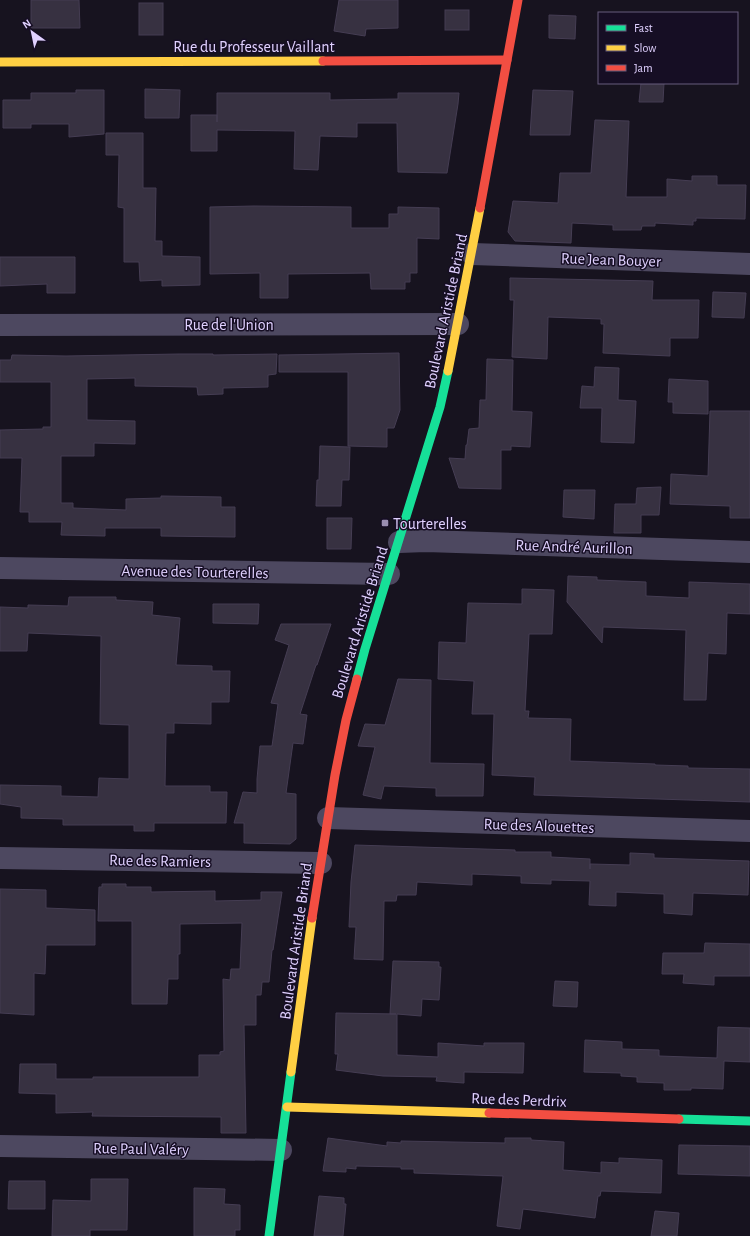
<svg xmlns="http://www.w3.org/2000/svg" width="750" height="1236" font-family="'Alegreya Sans',sans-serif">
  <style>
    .building { fill: #373141; stroke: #453d53 }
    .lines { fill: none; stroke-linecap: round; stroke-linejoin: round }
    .street { stroke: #4d4860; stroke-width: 22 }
    .fast { stroke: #16e098; stroke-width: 9 }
    .slow { stroke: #ffcf43; stroke-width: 9 }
    .jam { stroke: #f24e42; stroke-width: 9 }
    .poi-dot { fill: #9a8eb1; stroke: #160e24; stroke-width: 1.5 }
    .labels { text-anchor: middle; stroke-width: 3; stroke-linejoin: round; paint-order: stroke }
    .street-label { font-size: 16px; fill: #e0d1ff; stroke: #160e24 }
    .poi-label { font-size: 16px; fill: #e0d1ff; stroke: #160e24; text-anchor: start }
  </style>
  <rect width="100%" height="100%" fill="#17131f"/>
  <g class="building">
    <path d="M 31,0 L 79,0 L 80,28 L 31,28 Z"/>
    <path d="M 339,0 L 398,0 L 398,28 L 366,29 L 365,36 L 334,31 Z"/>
    <rect x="139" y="3" width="24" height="32"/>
    <rect x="445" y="10" width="24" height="20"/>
    <path d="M 549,15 L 576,16 L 575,39 L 549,38 Z"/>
    <path d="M 641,83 L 664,83 L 663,102 L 639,102 Z"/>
    <path d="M 145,89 L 180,90 L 179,118 L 145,118 Z"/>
    <path d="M 76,90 L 104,90 L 104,134 L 69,137 L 69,124 L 31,124 L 31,128 L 3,128 L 3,100 L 31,100 L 31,93 L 76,93 Z"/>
    <path d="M 533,90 L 573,91 L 570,135 L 530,135 Z"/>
    <path d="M 217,93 L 330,93 L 330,100 L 398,99 L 398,93 L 459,93 L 458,104 L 447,173 L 398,172 L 397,123 L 357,123 L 357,137 L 320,136 L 318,170 L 294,169 L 295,131 L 217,130 L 217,151 L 191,151 L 191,115 L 217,115 L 217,122 Z"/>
    <path d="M 595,120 L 629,121 L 626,197 L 667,197 L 667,179 L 692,181 L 692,176 L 717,176 L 717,185 L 746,185 L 745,219 L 696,218 L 696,221 L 693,221 L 693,225 L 655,223 L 655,226 L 642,226 L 641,230 L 613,230 L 613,225 L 572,223 L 571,243 L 515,241 L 508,232 L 513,201 L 558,203 L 560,173 L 591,173 Z"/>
    <path d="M 106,133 L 143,133 L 143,188 L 156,188 L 155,241 L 162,241 L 162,256 L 200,257 L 200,285 L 162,286 L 162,280 L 140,281 L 139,262 L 124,262 L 124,208 L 118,207 L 119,155 L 106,155 Z"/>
    <path d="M 254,206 L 351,207 L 351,228 L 389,228 L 389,214 L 398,214 L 398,207 L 439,208 L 439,239 L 417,238 L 417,273 L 410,273 L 410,282 L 405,282 L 405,289 L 371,289 L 370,273 L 288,274 L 288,298 L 260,298 L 260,273 L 210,274 L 210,207 Z"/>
    <path d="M 0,257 L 75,257 L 75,293 L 47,293 L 47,284 L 0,286 Z"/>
    <path d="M 510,278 L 653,281 L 652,300 L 699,300 L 698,338 L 670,338 L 670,356 L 603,353 L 604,324 L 601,324 L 601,319 L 548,317 L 547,359 L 512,357 L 514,300 L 510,300 Z"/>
    <path d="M 713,292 L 746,293 L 744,318 L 712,317 Z"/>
    <path d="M 399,353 L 400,410 L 394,428 L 387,428 L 387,447 L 348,446 L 348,372 L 279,372 L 279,355 Z"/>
    <path d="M 179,354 L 213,354 L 213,355 L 277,354 L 276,374 L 268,375 L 268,387 L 223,388 L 223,394 L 198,395 L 197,387 L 135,386 L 135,378 L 87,379 L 87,420 L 135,421 L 135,444 L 94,443 L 94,456 L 61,456 L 61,503 L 73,503 L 73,508 L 126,510 L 126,499 L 161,498 L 161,496 L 221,497 L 221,507 L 235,507 L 235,537 L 161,536 L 161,528 L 105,528 L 105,536 L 61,535 L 62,522 L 29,522 L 29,512 L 20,512 L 22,458 L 0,458 L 0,430 L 43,429 L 43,427 L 51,427 L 51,382 L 0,382 L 0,360 L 11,360 L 12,355 L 66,356 Z"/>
    <path d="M 487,359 L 513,360 L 512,411 L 532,412 L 530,447 L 511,446 L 511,450 L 501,450 L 501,489 L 459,488 L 449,458 L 465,459 L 466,445 L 467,445 L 469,429 L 479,428 L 480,400 L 486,400 Z"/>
    <path d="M 595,367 L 619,368 L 618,400 L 636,401 L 634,443 L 601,442 L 602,408 L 580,408 L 582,386 L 594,387 Z"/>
    <path d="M 669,379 L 708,381 L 708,414 L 673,413 L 673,402 L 668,402 Z"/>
    <path d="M 710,411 L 750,411 L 750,518 L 730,518 L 730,506 L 670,504 L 671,474 L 708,476 Z"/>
    <path d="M 320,446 L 350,447 L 349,480 L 342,480 L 341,506 L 316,506 L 317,480 L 319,480 Z"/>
    <path d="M 661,487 L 659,515 L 641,515 L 641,533 L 614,533 L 615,504 L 636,504 L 637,488 Z"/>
    <path d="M 564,490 L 595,490 L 594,519 L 563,517 Z"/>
    <path d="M 327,518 L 352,518 L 351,549 L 327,549 Z"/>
    <path d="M 568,576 L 597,577 L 597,580 L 646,582 L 646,596 L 689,598 L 689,582 L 750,584 L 750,614 L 727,613 L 726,654 L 708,653 L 706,700 L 684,700 L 686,630 L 603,627 L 602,643 L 567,602 Z"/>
    <path d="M 522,589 L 554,590 L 552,634 L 529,634 L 525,711 L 529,711 L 528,718 L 571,719 L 570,761 L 655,764 L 655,765 L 688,766 L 688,768 L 750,769 L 750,802 L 534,795 L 535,777 L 492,775 L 494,714 L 472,714 L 474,681 L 438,679 L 439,642 L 466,643 L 468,603 L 522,604 Z"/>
    <path d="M 69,597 L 116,597 L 116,600 L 153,602 L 152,615 L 180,618 L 176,665 L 212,666 L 212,671 L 230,671 L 229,702 L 211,702 L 211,724 L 174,723 L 174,733 L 166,733 L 165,786 L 210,786 L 210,792 L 227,792 L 226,823 L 154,823 L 154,831 L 134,831 L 134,825 L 63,825 L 63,819 L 21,818 L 21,807 L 0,804 L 0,785 L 61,786 L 61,796 L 98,797 L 99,778 L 129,779 L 129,725 L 100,724 L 101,636 L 28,633 L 27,651 L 0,651 L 0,607 L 28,608 L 28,605 L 68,606 Z"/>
    <path d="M 213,604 L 259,604 L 258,624 L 213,623 Z"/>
    <path d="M 281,624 L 331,624 L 317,665 L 316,665 L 300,714 L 307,715 L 303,744 L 293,743 L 286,793 L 296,794 L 296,839 L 290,844 L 244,843 L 244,823 L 234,823 L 243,792 L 257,793 L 257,779 L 260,746 L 272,746 L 278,704 L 271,703 L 289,645 L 275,640 Z"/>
    <path d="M 398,679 L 431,680 L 430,763 L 484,764 L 483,796 L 436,796 L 436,788 L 384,786 L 381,799 L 363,795 L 375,747 L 358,746 L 365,724 L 385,725 Z"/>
    <path d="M 355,845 L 515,850 L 515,852 L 551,852 L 551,857 L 590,859 L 590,869 L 590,864 L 630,865 L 630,853 L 654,854 L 654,858 L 749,861 L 748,895 L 693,893 L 692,915 L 664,913 L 664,894 L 616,892 L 616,906 L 589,905 L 590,881 L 551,880 L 551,884 L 521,883 L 521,876 L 472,874 L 472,885 L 417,882 L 416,895 L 397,895 L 396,901 L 384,901 L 383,960 L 354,959 L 356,927 L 349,927 L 351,882 Z"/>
    <path d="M 102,884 L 126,884 L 126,887 L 151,887 L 151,892 L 215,891 L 215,901 L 261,900 L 261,892 L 282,892 L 273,950 L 272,950 L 269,982 L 262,982 L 261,995 L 256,995 L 256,1025 L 244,1025 L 246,1133 L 221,1133 L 221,1117 L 92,1116 L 93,1112 L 56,1113 L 56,1094 L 19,1093 L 20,1064 L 56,1064 L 56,1079 L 93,1079 L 93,1077 L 199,1077 L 199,1055 L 220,1055 L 220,1052 L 224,1051 L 223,979 L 230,980 L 231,969 L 240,969 L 242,923 L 180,924 L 180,954 L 178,954 L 178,979 L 168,979 L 167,1004 L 132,1004 L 132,921 L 98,921 L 99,887 L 102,887 Z"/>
    <path d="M 0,889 L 46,890 L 46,908 L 95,910 L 95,945 L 46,945 L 45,974 L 34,973 L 34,1015 L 0,1013 Z"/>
    <path d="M 705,943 L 750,944 L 750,976 L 714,976 L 714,985 L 683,983 L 684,974 L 662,974 L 663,953 L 704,953 Z"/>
    <path d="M 393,961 L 439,962 L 439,967 L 441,967 L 439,1000 L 422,999 L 421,1016 L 397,1014 L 397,1055 L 438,1057 L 438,1043 L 484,1046 L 484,1043 L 524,1043 L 523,1073 L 464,1072 L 464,1083 L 436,1081 L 437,1077 L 383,1076 L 336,1070 L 338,1054 L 335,1054 L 336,1013 L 396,1014 L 390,1014 Z"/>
    <path d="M 555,981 L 578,982 L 577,1007 L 553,1006 Z"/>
    <path d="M 718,1027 L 750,1028 L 750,1062 L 724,1061 L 723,1089 L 691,1088 L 691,1090 L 664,1090 L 664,1083 L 637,1082 L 637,1077 L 621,1076 L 621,1073 L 584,1072 L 585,1040 L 622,1042 L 622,1049 L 659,1050 L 659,1056 L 717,1058 Z"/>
    <path d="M 328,1138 L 387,1146 L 387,1142 L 401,1143 L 401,1141 L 505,1143 L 505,1138 L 531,1138 L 531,1140 L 564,1142 L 563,1170 L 601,1173 L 601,1162 L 619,1163 L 619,1158 L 662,1160 L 661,1193 L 601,1191 L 600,1196 L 598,1196 L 595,1218 L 523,1209 L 520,1229 L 497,1226 L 503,1176 L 414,1173 L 414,1169 L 401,1169 L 401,1167 L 356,1166 L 356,1169 L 346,1168 L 346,1172 L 323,1171 Z"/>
    <path d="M 679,1145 L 750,1146 L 750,1176 L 678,1174 Z"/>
    <path d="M 91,1179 L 128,1179 L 127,1230 L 90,1230 L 90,1236 L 52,1236 L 53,1200 L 91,1201 Z"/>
    <path d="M 9,1181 L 45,1181 L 45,1209 L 8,1209 Z"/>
    <path d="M 194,1188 L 225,1189 L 224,1204 L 240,1205 L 240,1230 L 235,1230 L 235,1236 L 194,1236 Z"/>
    <path d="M 319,1196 L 344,1198 L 344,1204 L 346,1204 L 343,1236 L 314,1236 Z"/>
    <path d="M 655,1211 L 679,1213 L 677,1236 L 651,1236 Z"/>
  </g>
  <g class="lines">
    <g class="street">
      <path d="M 472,254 L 750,264"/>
      <path d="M 0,325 L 458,324"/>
      <path d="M 399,542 L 426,541 L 750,552"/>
      <path d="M 0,568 L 389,574"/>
      <path d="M 328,818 L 750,831"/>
      <path d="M 0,858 L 321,863"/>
      <path d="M 0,1146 L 281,1150"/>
    </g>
    <g class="fast">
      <path d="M 357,679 L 365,649 L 440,407 L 448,371"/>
      <path d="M 679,1119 L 750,1121"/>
      <path d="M 269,1236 L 291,1072"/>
    </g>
    <g class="slow">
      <path d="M 0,62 L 323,61"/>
      <path d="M 448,371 L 480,208"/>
      <path d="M 291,1072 L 312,918"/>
      <path d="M 287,1107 L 489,1113"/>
    </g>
    <g class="jam">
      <path d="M 323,61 L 507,60"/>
      <path d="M 480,208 L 518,0"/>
      <path d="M 312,918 L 335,775 L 346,720 L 357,679"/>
      <path d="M 489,1113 L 679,1119"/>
    </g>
  </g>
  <rect class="poi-dot" x="381" y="519" width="8" height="8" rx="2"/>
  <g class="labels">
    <g class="street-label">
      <text x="254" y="52">Rue du Professeur Vaillant</text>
      <text transform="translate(611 259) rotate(2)" y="6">Rue Jean Bouyer</text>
      <text transform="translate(445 311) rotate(-78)" y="6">Boulevard Aristide Briand</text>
      <text x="229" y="330">Rue de l'Union</text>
      <text transform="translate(574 546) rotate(2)" y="6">Rue André Aurillon</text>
      <text transform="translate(195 571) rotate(1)" y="6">Avenue des Tourterelles</text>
      <text transform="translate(359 622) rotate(-73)" y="6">Boulevard Aristide Briand</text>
      <text transform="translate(539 825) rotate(2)" y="6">Rue des Alouettes</text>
      <text transform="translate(160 860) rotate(1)" y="6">Rue des Ramiers</text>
      <text transform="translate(295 941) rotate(-82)" y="6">Boulevard Aristide Briand</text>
      <text transform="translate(519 1099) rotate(2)" y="6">Rue des Perdrix</text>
      <text transform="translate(141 1148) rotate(1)" y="6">Rue Paul Valéry</text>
    </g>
    <g class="poi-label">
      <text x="393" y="529">Tourterelles</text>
    </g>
  </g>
  <rect x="598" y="12" width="140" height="72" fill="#160e24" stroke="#675c7c"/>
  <rect x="606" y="25" width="20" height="6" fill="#16e098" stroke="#675c7c"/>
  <text x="634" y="32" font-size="12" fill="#e0d1ff">Fast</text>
  <rect x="606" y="45" width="20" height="6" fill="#ffcf43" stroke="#675c7c"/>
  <text x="634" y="52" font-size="12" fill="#e0d1ff">Slow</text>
  <rect x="606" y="65" width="20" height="6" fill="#f24e42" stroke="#675c7c"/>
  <text x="634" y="72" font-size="12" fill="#e0d1ff">Jam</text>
  <g transform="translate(32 32) rotate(327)" stroke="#160e24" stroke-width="3" paint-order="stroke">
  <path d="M0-3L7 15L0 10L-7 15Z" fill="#e0d1ff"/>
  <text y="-6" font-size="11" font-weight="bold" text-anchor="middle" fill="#e0d1ff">N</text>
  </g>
</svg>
